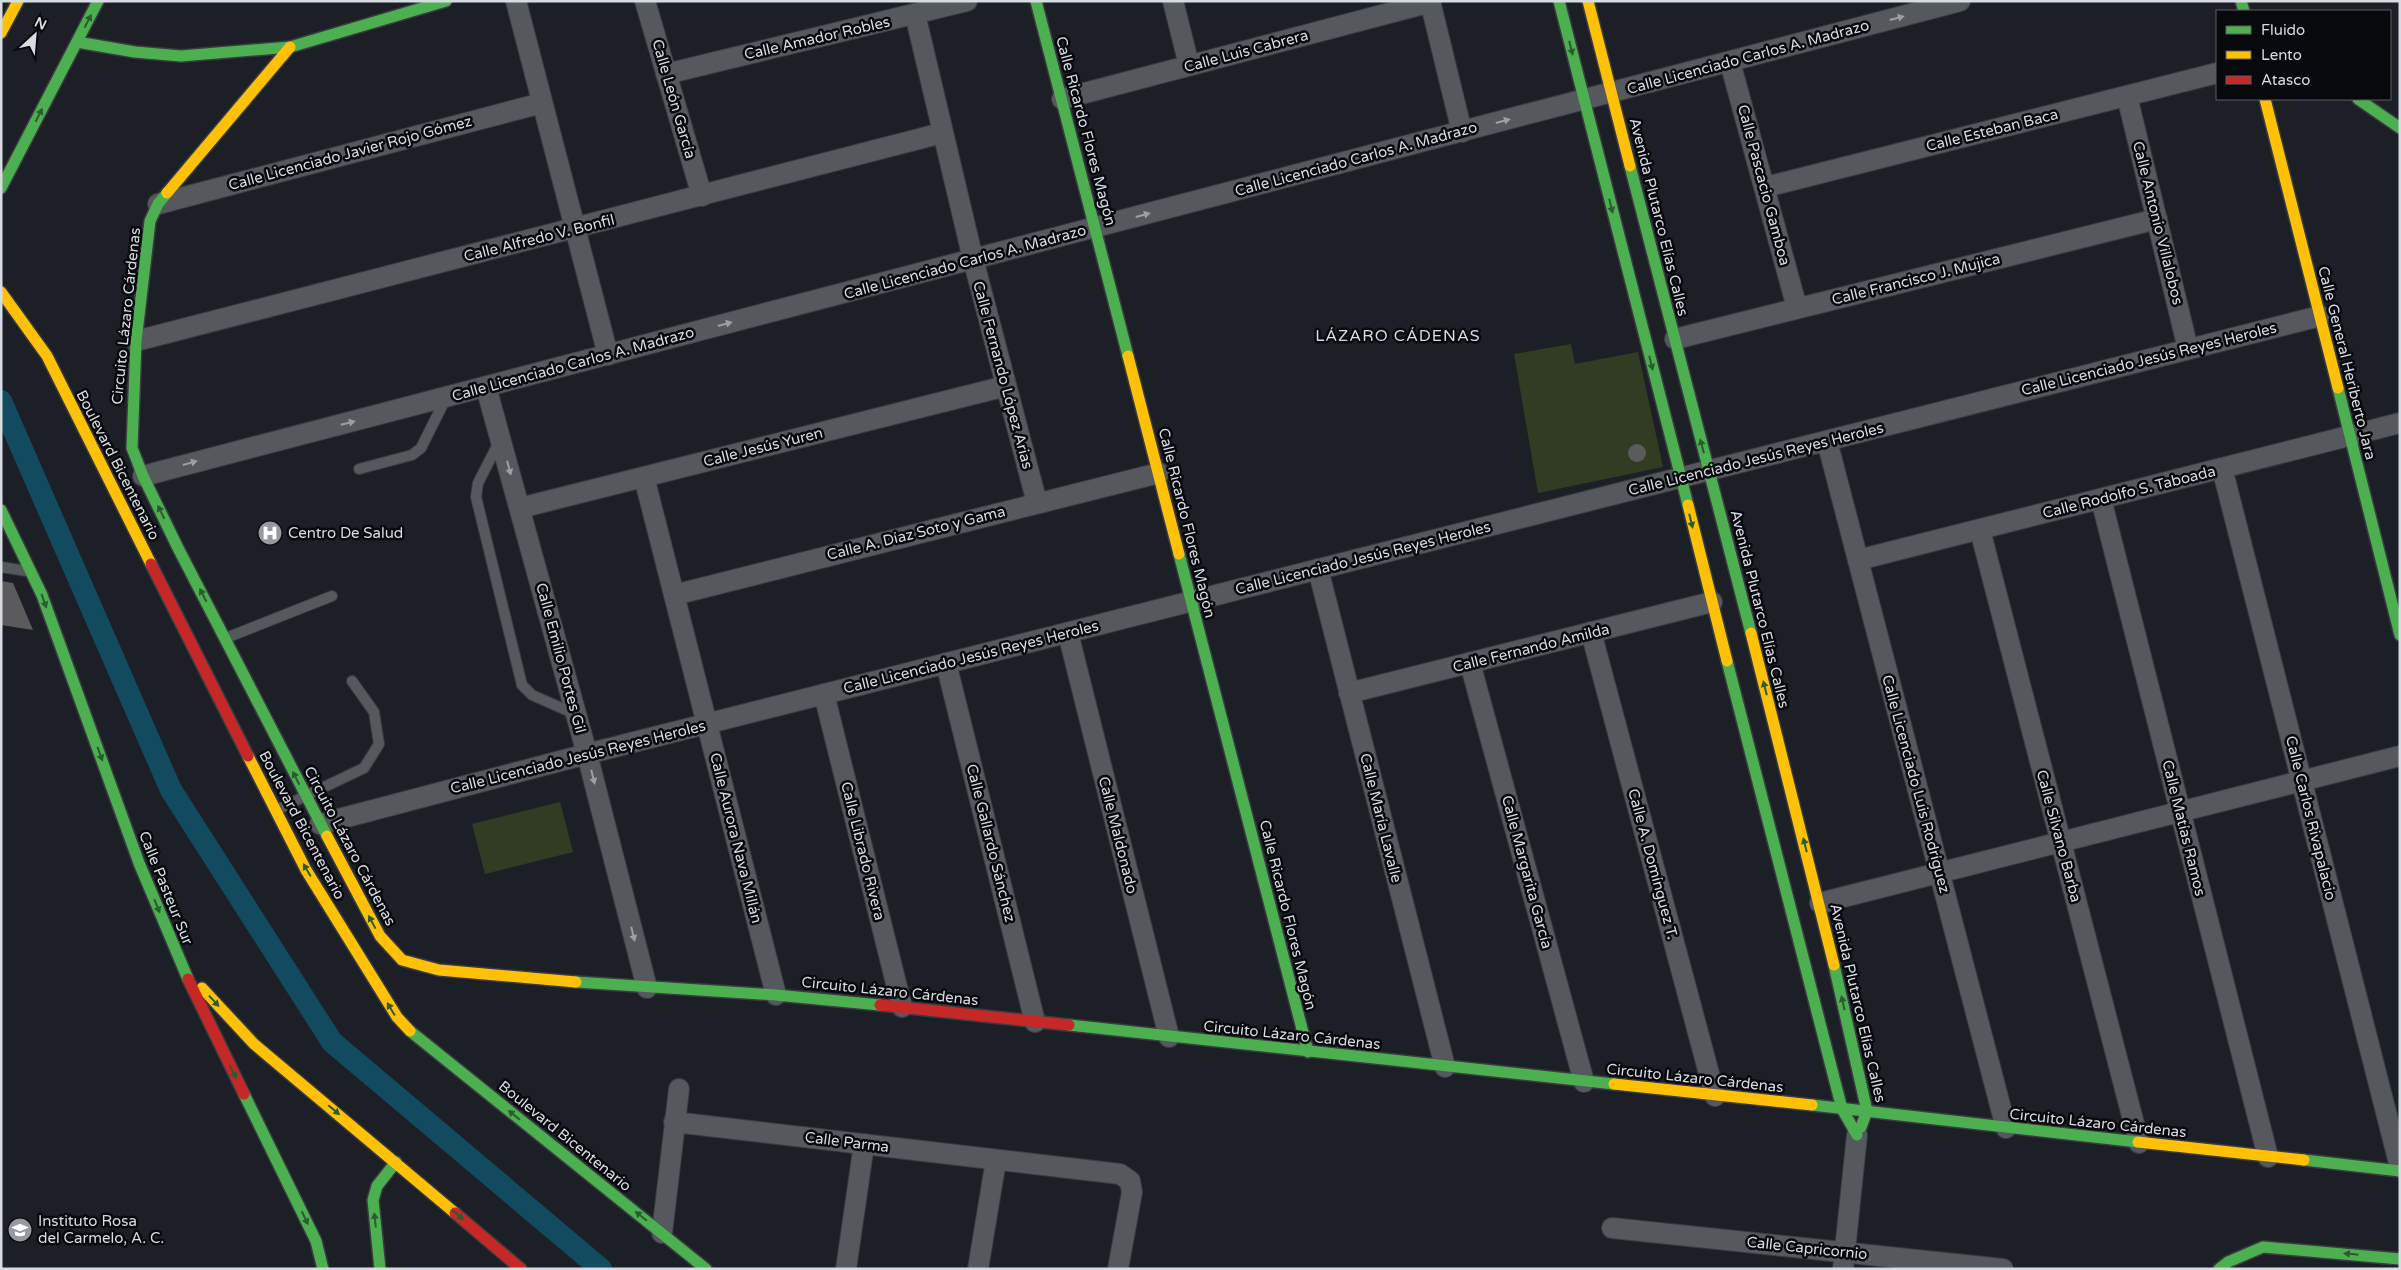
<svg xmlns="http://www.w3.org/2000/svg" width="2401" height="1270" font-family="'Varela Round',sans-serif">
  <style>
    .green { fill: #323c22 }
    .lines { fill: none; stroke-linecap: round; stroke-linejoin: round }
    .canal { stroke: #124a5f; stroke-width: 22 }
    .building { fill: #5b5a5c }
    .lane-casing { stroke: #393c40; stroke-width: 12 }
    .street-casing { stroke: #393c40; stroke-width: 22 }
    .fast-casing { stroke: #393c40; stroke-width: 14 }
    .slow-casing { stroke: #393c40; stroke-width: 14 }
    .jam-casing { stroke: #393c40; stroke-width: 14 }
    .lane { stroke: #55585c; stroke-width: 10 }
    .street { stroke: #55585c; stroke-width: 20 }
    .fast { stroke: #4caf50; stroke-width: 11 }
    .slow { stroke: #ffc107; stroke-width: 11 }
    .jam { stroke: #c62828; stroke-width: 11 }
    .oneway { fill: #9ca0a6 }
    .oneway2 { fill: #2a5c2e }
    .labels { text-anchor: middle; stroke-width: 5; stroke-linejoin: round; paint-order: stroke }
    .street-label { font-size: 15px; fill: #d7dbe2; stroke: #07090d }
    .poi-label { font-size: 15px; fill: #d7dbe2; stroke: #07090d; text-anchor: start }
    .neighbourhood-label { font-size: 16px; letter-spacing: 1px; fill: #d7dbe2; stroke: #07090d }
  </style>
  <rect width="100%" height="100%" fill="#1c2026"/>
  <g class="green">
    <path d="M 1571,344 L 1575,364 L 1638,352 L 1663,467 L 1538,493 L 1514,354 Z"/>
    <path d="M 560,802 L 573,852 L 485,874 L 472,824 Z"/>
  </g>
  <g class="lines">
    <path class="canal" d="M 1,401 L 171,790 L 332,1042 L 601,1269"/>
  </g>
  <g class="building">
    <circle cx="1637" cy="453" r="9"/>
    <path d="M 1,581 L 13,583 L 33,630 L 1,625 Z"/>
  </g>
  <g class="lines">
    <defs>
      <g id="lane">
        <path d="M 499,442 L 478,483 L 476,497 L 522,685 L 532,695 L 575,714"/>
        <path d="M 359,469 L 412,455 L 421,448 L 446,398"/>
        <path d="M 1,567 L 27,571"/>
        <path d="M 226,638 L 332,596"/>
        <path d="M 276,810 L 364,768 L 379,744 L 374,712 L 352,681"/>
      </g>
      <g id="street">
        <path d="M 516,1 L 608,355"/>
        <path d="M 645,1 L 702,196"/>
        <path d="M 1173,1 L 1189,65"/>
        <path d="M 1430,1 L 1462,132"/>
        <path d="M 915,14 L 973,259 L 1037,503"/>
        <path d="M 1730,62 L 1797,308"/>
        <path d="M 666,74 L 967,1"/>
        <path d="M 2127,96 L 2188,349"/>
        <path d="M 1062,99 L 1431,2"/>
        <path d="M 1766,187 L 2217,73"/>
        <path d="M 158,204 L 542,103"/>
        <path d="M 1675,339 L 2157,219"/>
        <path d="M 136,341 L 942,133"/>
        <path d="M 486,387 L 587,754 L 647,988"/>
        <path d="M 1827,441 L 2006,1128"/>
        <path d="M 2222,468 L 2400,1167"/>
        <path d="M 143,476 L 1960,1"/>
        <path d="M 644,477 L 776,995"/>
        <path d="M 2101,499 L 2268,1157"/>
        <path d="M 520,508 L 1006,386"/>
        <path d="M 1980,530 L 2139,1143"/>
        <path d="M 1858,560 L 2400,423"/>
        <path d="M 1318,569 L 1445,1067"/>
        <path d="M 674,595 L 1159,473"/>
        <path d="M 1591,632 L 1715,1096"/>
        <path d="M 1068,633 L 1169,1037"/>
        <path d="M 946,663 L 1035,1022"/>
        <path d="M 1470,663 L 1584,1082"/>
        <path d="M 1349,693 L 1712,602"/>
        <path d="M 824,694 L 902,1007"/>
        <path d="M 320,824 L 587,754 L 2320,316"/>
        <path d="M 1820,903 L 2400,756"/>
        <path d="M 674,1122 L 1120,1174 L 1130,1181 L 1132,1192 L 1118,1269"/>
        <path d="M 1612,1228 L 2003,1269"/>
        <path d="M 662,1233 L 679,1089"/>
        <path d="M 846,1269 L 864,1144"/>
        <path d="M 978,1269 L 996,1160"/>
        <path d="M 1843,1269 L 1857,1135"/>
      </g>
      <g id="fast">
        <path d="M 1036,1 L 1128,356"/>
        <path d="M 1559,1 L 1688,505"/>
        <path d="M 2241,1 L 2244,11"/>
        <path d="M 77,42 L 135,52 L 181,56 L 290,47 L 446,1"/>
        <path d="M 2358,99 L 2400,128"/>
        <path d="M 1630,166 L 1751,633"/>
        <path d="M 1,188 L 98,1"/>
        <path d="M 167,193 L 158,204 L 150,221 L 136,341 L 132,448 L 143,476 L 178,548 L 327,836"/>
        <path d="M 2338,388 L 2400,635"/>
        <path d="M 1,510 L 42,595 L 139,863 L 188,979"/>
        <path d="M 1179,554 L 1308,1052"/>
        <path d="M 1727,661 L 1842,1109 L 1857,1135"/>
        <path d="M 1834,965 L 1867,1111 L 1861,1127"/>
        <path d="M 576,982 L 776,995 L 880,1005"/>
        <path d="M 1069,1025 L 1614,1084"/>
        <path d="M 410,1031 L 706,1269"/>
        <path d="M 244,1094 L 316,1241 L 323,1269"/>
        <path d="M 1812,1105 L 2138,1142"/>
        <path d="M 2304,1160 L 2400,1171"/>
        <path d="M 380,1269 L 373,1200 L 377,1186 L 396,1162"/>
        <path d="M 2219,1269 L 2228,1262 L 2263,1247 L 2400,1259"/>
      </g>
      <g id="slow">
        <path d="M 1588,1 L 1630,166"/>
        <path d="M 1,33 L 18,1"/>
        <path d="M 2265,99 L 2338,388"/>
        <path d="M 167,193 L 290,47"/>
        <path d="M 1,292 L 47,356 L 151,564"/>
        <path d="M 1128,356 L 1179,554"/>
        <path d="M 1688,505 L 1727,661"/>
        <path d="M 1751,633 L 1834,965"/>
        <path d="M 248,756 L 306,870 L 397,1017 L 410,1031"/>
        <path d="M 327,836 L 380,936 L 402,960 L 439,970 L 576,982"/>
        <path d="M 202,988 L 254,1044 L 455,1213"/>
        <path d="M 1614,1084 L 1812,1105"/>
        <path d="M 2138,1142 L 2304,1160"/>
      </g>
      <g id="jam">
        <path d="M 151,564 L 248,756"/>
        <path d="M 188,979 L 244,1094"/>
        <path d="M 880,1005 L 1069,1025"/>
        <path d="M 455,1213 L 521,1269"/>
      </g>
    </defs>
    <use href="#lane" class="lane-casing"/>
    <use href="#street" class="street-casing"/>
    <use href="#fast" class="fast-casing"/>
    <use href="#slow" class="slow-casing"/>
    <use href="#jam" class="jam-casing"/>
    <use href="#lane" class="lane"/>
    <use href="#street" class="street"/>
    <use href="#fast" class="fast"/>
    <use href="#slow" class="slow"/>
    <use href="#jam" class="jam"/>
  </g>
  <defs><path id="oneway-solid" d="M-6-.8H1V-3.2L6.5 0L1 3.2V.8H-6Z" transform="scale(1.25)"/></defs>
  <g class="oneway">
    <use href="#oneway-solid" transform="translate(1897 18) rotate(-15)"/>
    <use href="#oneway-solid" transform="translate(1503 121) rotate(-15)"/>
    <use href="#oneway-solid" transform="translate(1143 215) rotate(-15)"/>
    <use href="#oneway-solid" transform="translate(725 324) rotate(-15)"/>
    <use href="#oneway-solid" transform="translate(348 423) rotate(-14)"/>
    <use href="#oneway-solid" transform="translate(190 463) rotate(-16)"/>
    <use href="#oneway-solid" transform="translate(509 468) rotate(75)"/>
    <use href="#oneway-solid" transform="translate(593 777) rotate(76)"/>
    <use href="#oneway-solid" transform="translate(633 934) rotate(76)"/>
  </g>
  <g class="oneway2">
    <use href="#oneway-solid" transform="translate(88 21) rotate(-63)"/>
    <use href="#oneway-solid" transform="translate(1571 48) rotate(76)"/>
    <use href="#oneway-solid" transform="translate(39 115) rotate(-63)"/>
    <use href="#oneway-solid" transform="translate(1611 206) rotate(76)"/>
    <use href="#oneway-solid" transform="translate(1651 363) rotate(76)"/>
    <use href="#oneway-solid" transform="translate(1702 446) rotate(-105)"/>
    <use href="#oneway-solid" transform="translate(161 512) rotate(-116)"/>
    <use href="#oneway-solid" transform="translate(1691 521) rotate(76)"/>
    <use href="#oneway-solid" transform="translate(203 595) rotate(-117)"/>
    <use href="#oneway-solid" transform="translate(44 601) rotate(70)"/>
    <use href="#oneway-solid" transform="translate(1765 688) rotate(-104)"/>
    <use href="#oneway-solid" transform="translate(100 754) rotate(70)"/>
    <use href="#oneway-solid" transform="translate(296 778) rotate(-117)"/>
    <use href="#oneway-solid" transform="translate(1805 845) rotate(-104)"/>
    <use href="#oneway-solid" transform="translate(307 870) rotate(-120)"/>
    <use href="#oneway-solid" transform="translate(157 906) rotate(68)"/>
    <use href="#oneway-solid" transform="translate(372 922) rotate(-118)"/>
    <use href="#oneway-solid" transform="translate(214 1001) rotate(47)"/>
    <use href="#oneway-solid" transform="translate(1843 1003) rotate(-103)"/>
    <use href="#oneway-solid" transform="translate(391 1009) rotate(-121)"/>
    <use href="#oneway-solid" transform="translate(233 1072) rotate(64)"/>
    <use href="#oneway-solid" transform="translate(334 1110) rotate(40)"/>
    <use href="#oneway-solid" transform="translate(514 1115) rotate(-141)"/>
    <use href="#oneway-solid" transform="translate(458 1215) rotate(40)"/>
    <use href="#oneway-solid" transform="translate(641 1216) rotate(-141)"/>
    <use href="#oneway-solid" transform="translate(305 1218) rotate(64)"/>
    <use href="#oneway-solid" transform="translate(375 1220) rotate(-96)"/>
    <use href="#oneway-solid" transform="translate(2351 1254) rotate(-174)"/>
  </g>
  <defs>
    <symbol id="hospital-disc" viewBox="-11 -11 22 22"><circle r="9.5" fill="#969aa0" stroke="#07090d"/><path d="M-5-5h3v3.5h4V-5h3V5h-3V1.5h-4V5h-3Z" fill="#fff"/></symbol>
    <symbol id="school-disc" viewBox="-11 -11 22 22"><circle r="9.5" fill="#969aa0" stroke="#07090d"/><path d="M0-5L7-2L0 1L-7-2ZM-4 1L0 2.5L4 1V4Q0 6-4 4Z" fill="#fff"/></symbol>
  </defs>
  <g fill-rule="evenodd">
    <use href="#hospital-disc" x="256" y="519" width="28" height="28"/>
    <use href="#school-disc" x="6" y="1216" width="28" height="28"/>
  </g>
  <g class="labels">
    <g class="street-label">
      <text transform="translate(817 38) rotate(-13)" y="5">Calle Amador Robles</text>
      <text transform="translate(1246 51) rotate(-15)" y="5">Calle Luis Cabrera</text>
      <text transform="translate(1748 57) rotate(-15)" y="5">Calle Licenciado Carlos A. Madrazo</text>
      <text transform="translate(674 99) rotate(74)" y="5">Calle León García</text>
      <text transform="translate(1992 130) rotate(-14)" y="5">Calle Esteban Baca</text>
      <text transform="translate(1086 131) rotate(75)" y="5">Calle Ricardo Flores Magón</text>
      <text transform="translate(350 153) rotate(-15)" y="5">Calle Licenciado Javier Rojo Gómez</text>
      <text transform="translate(1356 159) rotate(-15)" y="5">Calle Licenciado Carlos A. Madrazo</text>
      <text transform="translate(1764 185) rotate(75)" y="5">Calle Pascacio Gamboa</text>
      <text transform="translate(1659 217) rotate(76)" y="5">Avenida Plutarco Elías Calles</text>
      <text transform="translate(2158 223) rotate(76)" y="5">Calle Antonio Villalobos</text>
      <text transform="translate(539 238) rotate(-14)" y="5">Calle Alfredo V. Bonfil</text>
      <text transform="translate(965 262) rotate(-15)" y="5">Calle Licenciado Carlos A. Madrazo</text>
      <text transform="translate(1916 279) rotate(-14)" y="5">Calle Francisco J. Mujica</text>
      <text transform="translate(126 316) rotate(-84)" y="5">Circuito Lázaro Cárdenas</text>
      <text transform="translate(2149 359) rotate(-14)" y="5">Calle Licenciado Jesús Reyes Heroles</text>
      <text transform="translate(2347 363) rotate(76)" y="5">Calle General Heriberto Jara</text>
      <text transform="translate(573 364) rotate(-15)" y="5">Calle Licenciado Carlos A. Madrazo</text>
      <text transform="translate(1003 375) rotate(75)" y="5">Calle Fernando López Arias</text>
      <text transform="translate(763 447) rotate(-14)" y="5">Calle Jesús Yuren</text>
      <text transform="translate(1756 459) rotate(-14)" y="5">Calle Licenciado Jesús Reyes Heroles</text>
      <text transform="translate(118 465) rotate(63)" y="5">Boulevard Bicentenario</text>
      <text transform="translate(2129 492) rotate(-14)" y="5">Calle Rodolfo S. Taboada</text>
      <text transform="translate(1187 523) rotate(76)" y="5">Calle Ricardo Flores Magón</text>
      <text transform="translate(916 533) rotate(-14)" y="5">Calle A. Díaz Soto y Gama</text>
      <text transform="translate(1363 558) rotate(-14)" y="5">Calle Licenciado Jesús Reyes Heroles</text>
      <text transform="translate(1760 609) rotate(76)" y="5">Avenida Plutarco Elías Calles</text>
      <text transform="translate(1531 648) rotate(-14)" y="5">Calle Fernando Amilda</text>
      <text transform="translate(971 657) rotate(-14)" y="5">Calle Licenciado Jesús Reyes Heroles</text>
      <text transform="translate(561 658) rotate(75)" y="5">Calle Emilio Portes Gil</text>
      <text transform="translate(578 757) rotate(-14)" y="5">Calle Licenciado Jesús Reyes Heroles</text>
      <text transform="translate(1916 784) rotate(75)" y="5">Calle Licenciado Luis Rodríguez</text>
      <text transform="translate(1381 818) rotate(76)" y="5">Calle María Lavalle</text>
      <text transform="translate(2311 818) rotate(76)" y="5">Calle Carlos Rivapalacio</text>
      <text transform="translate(302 825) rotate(62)" y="5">Boulevard Bicentenario</text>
      <text transform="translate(2184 828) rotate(76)" y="5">Calle Matías Ramos</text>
      <text transform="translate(1118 835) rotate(76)" y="5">Calle Maldonado</text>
      <text transform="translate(2059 836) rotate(75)" y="5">Calle Silvano Barba</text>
      <text transform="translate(736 838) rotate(76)" y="5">Calle Aurora Nava Millán</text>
      <text transform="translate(991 843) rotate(76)" y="5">Calle Gallardo Sánchez</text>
      <text transform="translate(350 846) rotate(62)" y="5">Circuito Lázaro Cárdenas</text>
      <text transform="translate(863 851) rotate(76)" y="5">Calle Librado Rivera</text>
      <text transform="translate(1653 864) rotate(75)" y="5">Calle A. Domínguez T.</text>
      <text transform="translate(1527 872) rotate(75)" y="5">Calle Margarita García</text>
      <text transform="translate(166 888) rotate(68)" y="5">Calle Pasteur Sur</text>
      <text transform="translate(1288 915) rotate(76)" y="5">Calle Ricardo Flores Magón</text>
      <text transform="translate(890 991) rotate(6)" y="5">Circuito Lázaro Cárdenas</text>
      <text transform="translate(1858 1003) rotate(77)" y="5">Avenida Plutarco Elías Calles</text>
      <text transform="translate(1292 1035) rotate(6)" y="5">Circuito Lázaro Cárdenas</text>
      <text transform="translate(1695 1078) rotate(6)" y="5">Circuito Lázaro Cárdenas</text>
      <text transform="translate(2098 1123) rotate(6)" y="5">Circuito Lázaro Cárdenas</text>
      <text transform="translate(565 1136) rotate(39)" y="5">Boulevard Bicentenario</text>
      <text transform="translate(847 1142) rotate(7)" y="5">Calle Parma</text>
      <text transform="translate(1807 1248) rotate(6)" y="5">Calle Capricornio</text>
    </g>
    <g class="poi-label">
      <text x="288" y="538">Centro De Salud</text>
      <text x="38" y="1226">Instituto Rosa<tspan x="38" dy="17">del Carmelo, A. C.</tspan></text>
    </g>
    <g class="neighbourhood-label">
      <text x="1398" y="341">LÁZARO CÁDENAS</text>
    </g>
  </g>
  <rect width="2401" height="1270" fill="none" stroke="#d7dbe2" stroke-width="5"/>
  <rect x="2216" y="10" width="175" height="90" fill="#07090d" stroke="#5a5d62"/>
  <rect x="2226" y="26" width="25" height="8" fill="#4caf50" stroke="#5a5d62"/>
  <text x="2261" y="35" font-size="15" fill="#d7dbe2">Fluido</text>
  <rect x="2226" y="51" width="25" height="8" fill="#ffc107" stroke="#5a5d62"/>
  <text x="2261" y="60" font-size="15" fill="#d7dbe2">Lento</text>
  <rect x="2226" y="76" width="25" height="8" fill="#c62828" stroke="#5a5d62"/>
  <text x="2261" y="85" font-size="15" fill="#d7dbe2">Atasco</text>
  <g transform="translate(35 35) rotate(26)" stroke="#07090d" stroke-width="4" paint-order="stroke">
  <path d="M0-4L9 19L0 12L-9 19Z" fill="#d7dbe2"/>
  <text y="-8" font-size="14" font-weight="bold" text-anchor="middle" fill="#d7dbe2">N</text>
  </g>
</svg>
